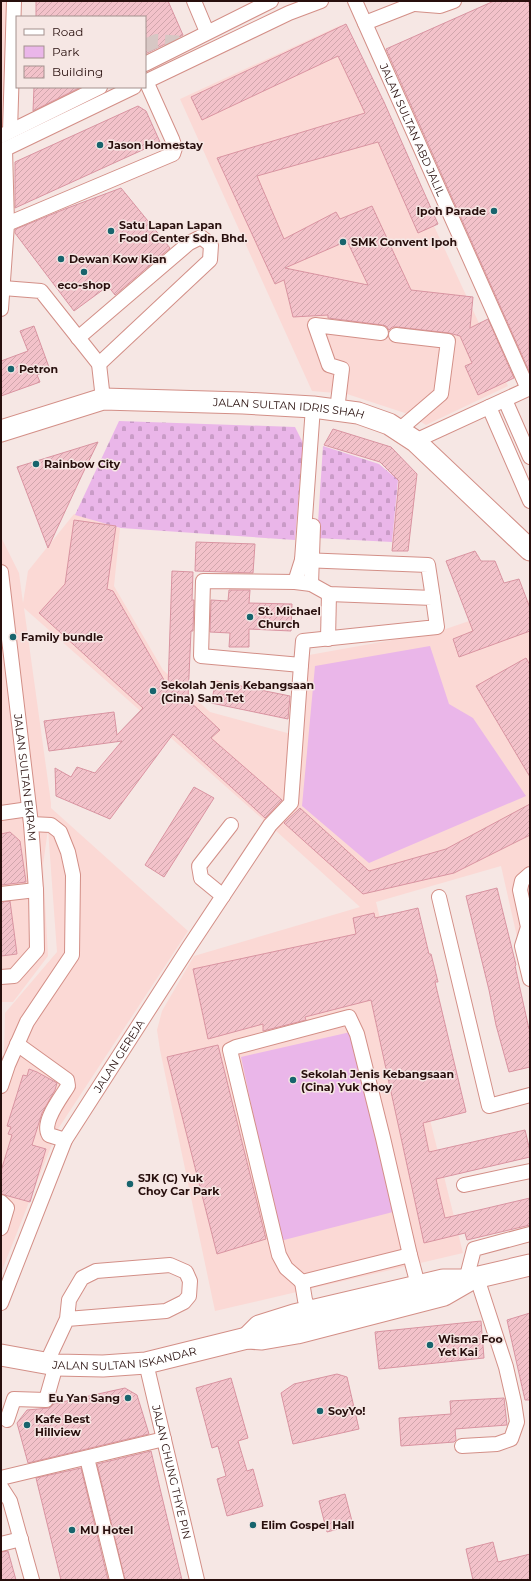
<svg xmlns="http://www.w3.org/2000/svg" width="531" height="1581" font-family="Montserrat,sans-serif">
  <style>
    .built { fill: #fbd9d5 }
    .green { fill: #eab6e9 }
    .cemetery { fill: url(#cemetery-stones) }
    .building { fill: url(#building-hatch); stroke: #d994a1; fill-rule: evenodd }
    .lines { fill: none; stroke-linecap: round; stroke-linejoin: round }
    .minor-tunnel { stroke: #d7c7c4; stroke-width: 14; stroke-dasharray: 14 7; stroke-linecap: butt }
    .minor-casing { stroke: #d38f87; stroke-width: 16 }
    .highway-casing { stroke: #d38f87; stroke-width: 23 }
    .minor { stroke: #fff; stroke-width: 14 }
    .highway { stroke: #fff; stroke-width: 21 }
    .poi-dot { fill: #17646d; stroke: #f6e7e4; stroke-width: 1.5 }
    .labels { text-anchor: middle; stroke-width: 3; stroke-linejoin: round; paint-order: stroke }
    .street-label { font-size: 11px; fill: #280f0d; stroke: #f6e7e4 }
    .poi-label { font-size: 11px; font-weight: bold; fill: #280f0d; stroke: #f6e7e4; text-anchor: start }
  </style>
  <defs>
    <pattern id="cemetery-stones" width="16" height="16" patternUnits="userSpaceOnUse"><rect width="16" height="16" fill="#eab6e9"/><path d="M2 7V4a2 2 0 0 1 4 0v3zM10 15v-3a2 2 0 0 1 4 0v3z" fill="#c99bc7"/></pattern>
    <pattern id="building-hatch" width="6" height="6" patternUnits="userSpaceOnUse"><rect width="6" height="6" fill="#f3c2ca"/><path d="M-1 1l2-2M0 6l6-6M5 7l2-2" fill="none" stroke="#d0a6ac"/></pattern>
  </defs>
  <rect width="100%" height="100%" fill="#f6e7e4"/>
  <g class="built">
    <path d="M 1,1 L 8,1 L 4,126 L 1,127 Z"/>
    <path d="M 341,25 L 508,386 L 426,425 L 408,414 L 347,394 L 312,391 L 180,99 Z"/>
    <path d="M 74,514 L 120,528 L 114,586 L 163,670 L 210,712 L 302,737 L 309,655 L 437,632 L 530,600 L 530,994 L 501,866 L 376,902 L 463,1253 L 215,1311 L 160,1050 L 157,1030 L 162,1011 L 194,956 L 360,907 L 275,830 L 24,608 L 51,803 L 51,808 L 188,931 L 58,1129 L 1,1273 L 1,1056 L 4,1056 L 5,1013 L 57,952 L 48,829 L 43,865 L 48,956 L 13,1002 L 1,1002 L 1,537 L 19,573 L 23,603 L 28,571 Z"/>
  </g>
  <g class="green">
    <path d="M 430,646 L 449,704 L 473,718 L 526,796 L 369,863 L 302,806 L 315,666 Z"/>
    <path d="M 355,1031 L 393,1212 L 280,1241 L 241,1057 Z"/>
  </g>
  <g class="cemetery">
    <path d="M 119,421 L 295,427 L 303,443 L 295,540 L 121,528 L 75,515 Z"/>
    <path d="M 323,446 L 379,464 L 398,480 L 392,542 L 317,538 Z"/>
  </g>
  <g class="building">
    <path d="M 36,1 L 168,1 L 183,35 L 145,54 L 145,17 L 36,17 Z"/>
    <path d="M 494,1 L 528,1 L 530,7 L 529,371 L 386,49 Z"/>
    <path d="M 346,24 L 384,102 L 438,224 L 418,233 L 378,142 L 257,176 L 284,239 L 336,212 L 340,219 L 372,206 L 411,290 L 473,297 L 470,328 L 488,319 L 514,378 L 478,395 L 465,366 L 472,363 L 460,336 L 449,333 L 397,327 L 392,327 L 389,330 L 386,326 L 382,325 L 328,318 L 328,315 L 293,317 L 284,280 L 275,284 L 217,158 L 365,113 L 338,56 L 202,120 L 191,97 ZM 347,241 L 368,285 L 285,268 Z"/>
    <path d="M 34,87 L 81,87 L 33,111 Z"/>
    <path d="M 138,106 L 146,111 L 160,142 L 15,208 L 15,162 Z"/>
    <path d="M 121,188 L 170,248 L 115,295 L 108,286 L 74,311 L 15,233 L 15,231 L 16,229 L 65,209 Z"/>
    <path d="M 34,326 L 50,370 L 37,375 L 40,382 L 1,396 L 1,361 L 28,351 L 20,331 Z"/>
    <path d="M 333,429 L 391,447 L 417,474 L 408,551 L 392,551 L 399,481 L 380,462 L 324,445 Z"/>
    <path d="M 98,442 L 82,475 L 48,548 L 17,467 Z"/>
    <path d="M 74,520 L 116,526 L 107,589 L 113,591 L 168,687 L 172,571 L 193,572 L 192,600 L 194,600 L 193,631 L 191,631 L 188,698 L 186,698 L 220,730 L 211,738 L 282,800 L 265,818 L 173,734 L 110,819 L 56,796 L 55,768 L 71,777 L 77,767 L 95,773 L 122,741 L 49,751 L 44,721 L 114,712 L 117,735 L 143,708 L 39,613 L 65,584 Z"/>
    <path d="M 196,542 L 255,544 L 253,573 L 195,571 Z"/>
    <path d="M 475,551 L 481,561 L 495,561 L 504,583 L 519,579 L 530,608 L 530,631 L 459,657 L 453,639 L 473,631 L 446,561 Z"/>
    <path d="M 229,590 L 250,590 L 249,603 L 292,604 L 291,631 L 249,629 L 249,647 L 229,647 L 230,633 L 210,632 L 211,600 L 228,601 Z"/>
    <path d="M 526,658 L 530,665 L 530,777 L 476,686 Z"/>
    <path d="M 216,681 L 290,696 L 288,719 L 211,703 Z"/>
    <path d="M 194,787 L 214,798 L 164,877 L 145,865 Z"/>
    <path d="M 530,804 L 530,835 L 454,873 L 363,894 L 284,823 L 300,808 L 369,871 L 446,849 Z"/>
    <path d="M 10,832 L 20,841 L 26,882 L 1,885 L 1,834 Z"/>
    <path d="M 497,888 L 516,965 L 515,966 L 529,1029 L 530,1029 L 530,1067 L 509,1072 L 496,1025 L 489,990 L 466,896 Z"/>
    <path d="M 10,901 L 17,954 L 1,956 L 1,902 Z"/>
    <path d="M 418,908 L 429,954 L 431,954 L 438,982 L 435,982 L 466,1112 L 423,1123 L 429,1152 L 525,1130 L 530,1151 L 530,1157 L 436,1179 L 445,1218 L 530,1198 L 530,1225 L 467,1240 L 465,1233 L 424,1243 L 371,1000 L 305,1017 L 306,1020 L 263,1031 L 263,1024 L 208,1039 L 193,969 L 356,934 L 353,918 L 374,913 L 375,918 Z"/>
    <path d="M 218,1045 L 266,1239 L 217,1254 L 167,1057 Z"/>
    <path d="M 29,1069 L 37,1072 L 57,1083 L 55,1090 L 42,1113 L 32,1145 L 46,1149 L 30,1202 L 1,1194 L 1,1171 L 12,1135 L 8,1134 L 11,1127 L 7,1126 L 23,1075 L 27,1076 Z"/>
    <path d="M 530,1313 L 530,1400 L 525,1400 L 507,1320 Z"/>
    <path d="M 481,1321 L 484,1358 L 379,1369 L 375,1332 Z"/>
    <path d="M 337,1374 L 347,1377 L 359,1429 L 293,1444 L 281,1393 L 294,1384 Z"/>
    <path d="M 231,1378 L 248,1438 L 238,1441 L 247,1471 L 253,1469 L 263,1506 L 227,1516 L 217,1479 L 226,1476 L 218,1446 L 212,1448 L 196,1388 Z"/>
    <path d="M 125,1388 L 137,1395 L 149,1434 L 28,1463 L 17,1423 L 27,1410 L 49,1408 L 53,1404 Z"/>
    <path d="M 504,1398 L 507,1425 L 455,1429 L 456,1440 L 454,1442 L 401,1446 L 399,1418 L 451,1414 L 450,1401 Z"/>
    <path d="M 151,1451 L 182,1580 L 125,1580 L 97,1464 Z"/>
    <path d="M 81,1468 L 108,1580 L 61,1580 L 36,1478 Z"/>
    <path d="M 345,1494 L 353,1525 L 327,1532 L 319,1501 Z"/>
    <path d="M 493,1542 L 498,1562 L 530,1554 L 530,1580 L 473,1580 L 466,1549 Z"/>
    <path d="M 8,1551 L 16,1580 L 1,1580 L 1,1552 Z"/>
  </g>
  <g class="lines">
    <path class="minor-tunnel" d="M 145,46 L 156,41 L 185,43"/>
    <defs>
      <g id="minor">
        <path d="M 194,1 L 207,32"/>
        <path id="s1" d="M 355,1 L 528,389"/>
        <path d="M 415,4 L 440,6 L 454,1"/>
        <path d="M 365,23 L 421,1"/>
        <path d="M 145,64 L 271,1"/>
        <path d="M 145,82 L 289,13 L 321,1"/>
        <path d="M 10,131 L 14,1"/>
        <path d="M 1,136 L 100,87"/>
        <path d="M 1,151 L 134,87"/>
        <path d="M 7,224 L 173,154 L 175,148 L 172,139 L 146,81"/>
        <path d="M 3,288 L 41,291 L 99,364 L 103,399"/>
        <path d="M 1,309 L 7,224 L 5,149"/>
        <path d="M 396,335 L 448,341 L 441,394 L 399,430"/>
        <path d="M 78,338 L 189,243 L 201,237 L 211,245 L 210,260 L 99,364"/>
        <path d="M 505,400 L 530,457"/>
        <path d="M 489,407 L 530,501"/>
        <path d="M 337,410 L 342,369 L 329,365 L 315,325 L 381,333"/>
        <path d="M 415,441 L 530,388"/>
        <path d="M 302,560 L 428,565 L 433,598"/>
        <path id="s2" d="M 1,572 L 31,824 L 36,890 L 37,950 L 14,976 L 1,977"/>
        <path d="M 203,581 L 295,582 L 311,584 L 329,594 L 433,598 L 437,627 L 303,641 L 301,665 L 201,656 Z"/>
        <path d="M 295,582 L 302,560 L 313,407"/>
        <path d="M 311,584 L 313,526"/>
        <path d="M 328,639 L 329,594"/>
        <path d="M 1,813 L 29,809"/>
        <path d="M 530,874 L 522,881 L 520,890 L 528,927 L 522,946 L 530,979"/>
        <path d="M 1,894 L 36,890"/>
        <path d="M 223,896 L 201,878 L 199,866 L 231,825"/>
        <path d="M 439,897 L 489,1106 L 530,1095"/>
        <path d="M 17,1044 L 67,1080 L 68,1086 C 61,1098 41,1122 49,1135 L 65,1140"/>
        <path d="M 1,1086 L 8,1065 L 27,1022 L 72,955 L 73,875 L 68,852 L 60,832 L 51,825 L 31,824"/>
        <path d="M 464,1185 L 530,1171"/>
        <path d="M 1,1202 L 7,1208 L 1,1228"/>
        <path d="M 466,1280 L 474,1249 L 530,1234"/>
        <path d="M 302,1282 L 286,1268 L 279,1255 L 230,1050 L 236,1047 L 349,1017 L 357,1034 L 383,1138 L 410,1255"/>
        <path id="s3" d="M 1,1303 L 65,1140 L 189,947 L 270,825 L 291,803 L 301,665"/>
        <path d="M 310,1312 L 305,1300 L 302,1282 L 410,1255 L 418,1285"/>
        <path id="s4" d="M 146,1363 L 197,1580"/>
        <path d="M 46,1364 L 67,1319 L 69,1300 L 82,1278 L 96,1271 L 170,1265 L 186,1272 L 190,1281 L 189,1296 L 184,1302 L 166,1311 L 67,1319"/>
        <path d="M 7,1420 L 14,1399 L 46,1400 L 56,1365"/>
        <path d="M 462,1446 L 497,1444 L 511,1439 L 517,1422 L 514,1402 L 506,1367 L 477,1278"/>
        <path d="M 87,1458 L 117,1580"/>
        <path d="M 1,1478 L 164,1439"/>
        <path d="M 1,1487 L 10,1501 L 32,1580"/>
        <path d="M 1,1544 L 21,1539"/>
      </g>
      <g id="highway">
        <path id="s5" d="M 1,431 L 103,399 L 243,403 L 313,407 L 358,413 L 389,424 L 415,441 L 530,550"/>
        <path d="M 247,1338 L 259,1326 L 294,1315 L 443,1280 L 466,1280 L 530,1265"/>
        <path id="s6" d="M 1,1355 L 56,1365 L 103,1366 L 146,1363 L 247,1338 L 262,1339 L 297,1333 L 444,1295 L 470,1280"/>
      </g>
    </defs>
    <use href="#minor" class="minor-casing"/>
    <use href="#highway" class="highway-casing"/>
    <use href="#minor" class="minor"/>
    <use href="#highway" class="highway"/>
  </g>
  <g class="poi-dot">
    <circle cx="100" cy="145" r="4"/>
    <circle cx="494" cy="211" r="4"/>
    <circle cx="111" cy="231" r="4"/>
    <circle cx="343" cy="242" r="4"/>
    <circle cx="61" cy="259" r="4"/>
    <circle cx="84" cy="272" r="4"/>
    <circle cx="11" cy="369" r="4"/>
    <circle cx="36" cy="464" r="4"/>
    <circle cx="250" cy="617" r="4"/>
    <circle cx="13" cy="637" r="4"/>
    <circle cx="153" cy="691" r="4"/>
    <circle cx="293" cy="1080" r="4"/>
    <circle cx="130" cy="1184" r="4"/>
    <circle cx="430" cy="1345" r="4"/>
    <circle cx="128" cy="1398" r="4"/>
    <circle cx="320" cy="1411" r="4"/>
    <circle cx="27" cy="1425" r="4"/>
    <circle cx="253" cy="1525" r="4"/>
    <circle cx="72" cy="1530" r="4"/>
  </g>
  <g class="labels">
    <g class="street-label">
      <text dy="4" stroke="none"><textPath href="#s1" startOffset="141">JALAN SULTAN ABD JALIL</textPath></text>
      <text dy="4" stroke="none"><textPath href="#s5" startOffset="293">JALAN SULTAN IDRIS SHAH</textPath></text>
      <text dy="4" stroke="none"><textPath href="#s2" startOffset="207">JALAN SULTAN EKRAM</textPath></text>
      <text dy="4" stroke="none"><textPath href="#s3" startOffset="275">JALAN GEREJA</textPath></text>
      <text dy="4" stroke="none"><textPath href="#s6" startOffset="125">JALAN SULTAN ISKANDAR</textPath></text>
      <text dy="4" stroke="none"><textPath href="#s4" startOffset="112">JALAN CHUNG THYE PIN</textPath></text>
    </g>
    <g class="poi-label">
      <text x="108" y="149">Jason Homestay</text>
      <text x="486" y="215" text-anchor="end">Ipoh Parade</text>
      <text x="119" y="229">Satu Lapan Lapan<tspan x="119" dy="13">Food Center Sdn. Bhd.</tspan></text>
      <text x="351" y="246">SMK Convent Ipoh</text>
      <text x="69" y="263">Dewan Kow Kian</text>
      <text x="84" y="289" text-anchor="middle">eco-shop</text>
      <text x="19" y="373">Petron</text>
      <text x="44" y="468">Rainbow City</text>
      <text x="258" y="615">St. Michael<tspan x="258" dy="13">Church</tspan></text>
      <text x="21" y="641">Family bundle</text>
      <text x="161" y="689">Sekolah Jenis Kebangsaan<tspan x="161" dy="13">(Cina) Sam Tet</tspan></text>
      <text x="301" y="1078">Sekolah Jenis Kebangsaan<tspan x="301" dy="13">(Cina) Yuk Choy</tspan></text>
      <text x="138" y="1182">SJK (C) Yuk<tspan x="138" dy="13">Choy Car Park</tspan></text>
      <text x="438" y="1343">Wisma Foo<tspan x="438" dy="13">Yet Kai</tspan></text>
      <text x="120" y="1402" text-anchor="end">Eu Yan Sang</text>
      <text x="328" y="1415">SoyYo!</text>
      <text x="35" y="1423">Kafe Best<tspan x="35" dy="13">Hillview</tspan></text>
      <text x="261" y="1529">Elim Gospel Hall</text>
      <text x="80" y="1534">MU Hotel</text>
    </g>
  </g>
  <rect width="531" height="1581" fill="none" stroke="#280f0d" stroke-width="4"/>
  <rect x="16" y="16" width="130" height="72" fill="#f6e7e4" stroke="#a4918e"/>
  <rect x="24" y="29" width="20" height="6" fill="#ffffff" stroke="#a4918e"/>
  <text x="52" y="36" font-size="12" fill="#280f0d">Road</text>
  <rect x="24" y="46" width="20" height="12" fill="#eab6e9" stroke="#a4918e"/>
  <text x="52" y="56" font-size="12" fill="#280f0d">Park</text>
  <rect x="24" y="66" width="20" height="12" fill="url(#building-hatch)" stroke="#a4918e"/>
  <text x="52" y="76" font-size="12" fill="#280f0d">Building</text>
</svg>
